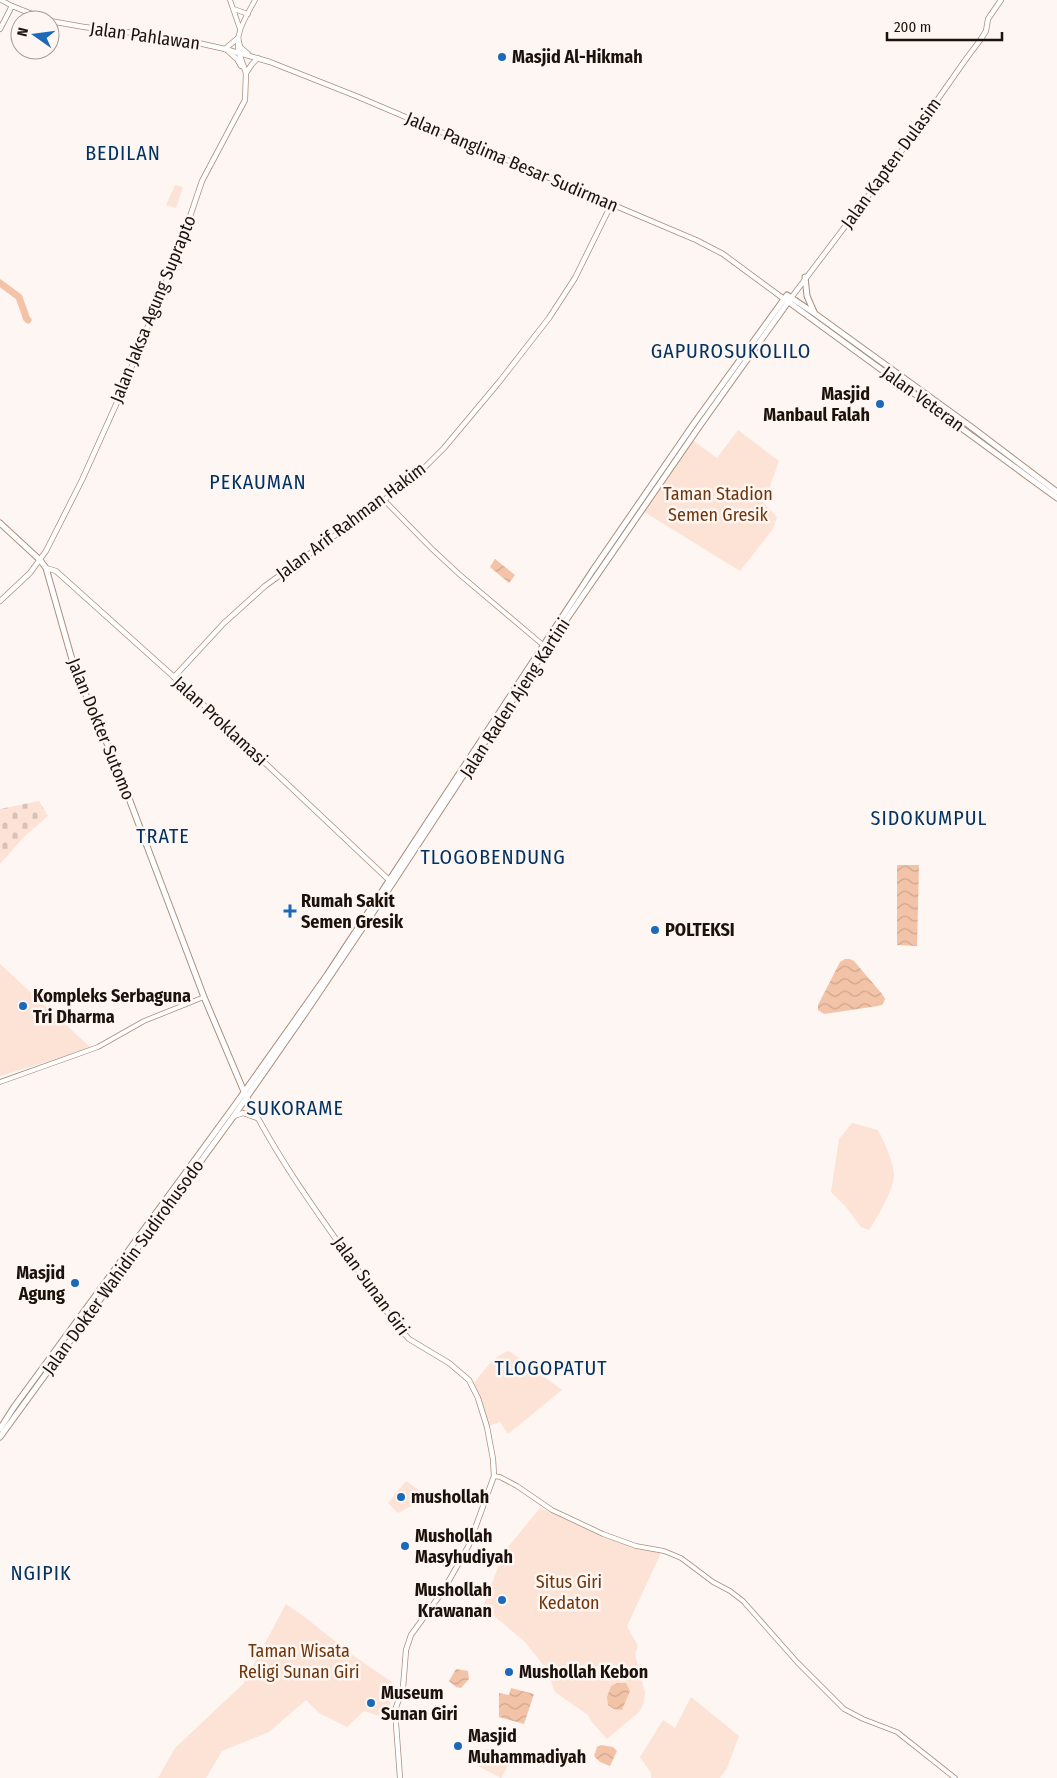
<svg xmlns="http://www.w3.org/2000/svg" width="1057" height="1778" font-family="'Fira Sans Condensed',sans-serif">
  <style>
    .green { fill: #fce3d5 }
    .cemetery { fill: url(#cemetery-stones) }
    .water { fill: url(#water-waves) }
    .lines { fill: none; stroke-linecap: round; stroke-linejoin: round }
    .river { stroke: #f3c3a8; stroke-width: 7 }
    .tertiary-casing { stroke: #ac8d7b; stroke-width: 5.5 }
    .secondary-casing { stroke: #ac8d7b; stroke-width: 6 }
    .trunk-casing { stroke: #ac8d7b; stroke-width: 7 }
    .tertiary { stroke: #fff; stroke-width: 4 }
    .secondary { stroke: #fff; stroke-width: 4.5 }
    .trunk { stroke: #fff; stroke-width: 5 }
    .poi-dot { fill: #1a6ab9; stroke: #fdf6f2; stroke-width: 2 }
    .labels { text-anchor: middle; stroke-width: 5; stroke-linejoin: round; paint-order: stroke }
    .street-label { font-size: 18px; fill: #1d110b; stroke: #fdf6f2 }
    .poi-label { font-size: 18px; font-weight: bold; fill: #1d110b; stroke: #fdf6f2; text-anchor: start }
    .park-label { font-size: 18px; fill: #6f350b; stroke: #fdf6f2 }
    .quarter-label { font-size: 20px; letter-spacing: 1px; fill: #003263; stroke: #fdf6f2 }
  </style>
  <defs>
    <pattern id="cemetery-stones" width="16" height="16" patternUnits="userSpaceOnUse" patternTransform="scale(1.25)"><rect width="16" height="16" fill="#fce3d5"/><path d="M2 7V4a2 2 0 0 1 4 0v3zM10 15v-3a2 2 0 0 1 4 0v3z" fill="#d8c2b6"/></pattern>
    <pattern id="water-waves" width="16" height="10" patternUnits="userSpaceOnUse" patternTransform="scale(1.25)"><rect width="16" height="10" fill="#f3c3a8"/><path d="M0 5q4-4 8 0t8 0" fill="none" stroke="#d0a68f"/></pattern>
  </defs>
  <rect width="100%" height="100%" fill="#fdf6f2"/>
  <g class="green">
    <path d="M 175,185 L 183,187 L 176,208 L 166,205 Z"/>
    <path d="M 738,430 L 779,461 L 764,503 L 777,517 L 773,529 L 740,571 L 641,510 L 691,439 L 717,458 Z"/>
    <path d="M 0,964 L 91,1048 L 0,1076 Z"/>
    <path d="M 852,1123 L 878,1130 C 885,1144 892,1158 894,1174 C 895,1187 877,1218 869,1230 L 861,1227 L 846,1207 L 831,1192 L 839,1139 Z"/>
    <path d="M 509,1351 L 562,1390 L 508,1434 L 500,1422 L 489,1426 L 474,1383 C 484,1371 494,1355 509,1351 Z"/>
    <path d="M 406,1481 L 419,1490 L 413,1505 L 398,1513 L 388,1503 Z"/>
    <path d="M 540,1508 L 636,1549 L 661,1553 L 627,1626 L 638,1646 L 635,1654 L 645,1693 L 644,1703 L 639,1712 L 607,1739 L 592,1722 L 588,1715 L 555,1692 L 546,1668 L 524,1641 L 494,1616 L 482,1609 L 504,1552 Z"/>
    <path d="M 286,1604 L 306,1618 L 351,1654 L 392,1682 L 390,1706 L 383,1705 L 379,1716 L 364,1711 L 347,1727 L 319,1713 L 306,1700 L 269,1732 L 222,1751 L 206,1778 L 158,1778 L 175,1748 L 243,1684 Z"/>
    <path d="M 691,1697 L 739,1736 L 727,1768 L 720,1778 L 651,1778 L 651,1773 L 640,1757 L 663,1720 L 675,1728 Z"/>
    <path d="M 486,1749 L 510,1762 L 501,1778 L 476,1765 Z"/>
  </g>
  <g class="cemetery">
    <path d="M 39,801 L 48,816 L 24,837 L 0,864 L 0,809 Z"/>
    <path d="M 302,1649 L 310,1655 L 298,1669 L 290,1663 Z"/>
  </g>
  <g class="water">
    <path d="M 495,559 L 515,575 L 509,583 L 490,567 Z"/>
    <path d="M 897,865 L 919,865 L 917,946 L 897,945 Z"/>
    <path d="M 845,959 L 850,959 L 854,961 L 882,994 L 885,999 L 883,1004 L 878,1006 L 824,1014 L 818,1010 L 818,1005 L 840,962 Z"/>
    <path d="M 456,1669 L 468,1671 L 469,1679 L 461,1688 L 456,1687 L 449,1681 Z"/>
    <path d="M 618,1683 L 626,1683 L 630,1691 L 622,1710 L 614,1709 L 608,1705 L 607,1697 L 611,1686 Z"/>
    <path d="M 511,1688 L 534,1694 L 524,1724 L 499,1717 L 499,1693 L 509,1695 Z"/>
    <path d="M 601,1745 L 613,1747 L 617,1751 L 610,1766 L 600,1762 L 594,1756 L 597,1747 Z"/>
  </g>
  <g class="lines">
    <path class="river" d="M 0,283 L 19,297 C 21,304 25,312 26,318 L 28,320"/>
    <defs>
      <g id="tertiary">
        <path d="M 1,0 L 12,6"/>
        <path d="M 230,0 L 240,29"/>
        <path d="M 234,9 L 248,14"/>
        <path d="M 239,53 C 234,34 246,17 255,0"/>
        <path d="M 384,500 L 431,548 L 459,574 L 543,645"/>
        <path d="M 0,1082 L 98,1047 L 144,1021 L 204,997"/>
        <path d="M 494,1476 L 500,1477 L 517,1486 L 552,1510 L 603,1534 L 636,1546 L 664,1551 L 681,1558 L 713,1582 L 730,1591 L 743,1601 L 797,1662 L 844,1709 L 863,1719 L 897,1732 L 955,1778"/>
      </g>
      <g id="secondary">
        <path d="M 50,21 L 84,27 L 176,38 L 225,49 L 270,62 L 356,96 L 696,240 L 723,254 L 784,299"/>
        <path d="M 0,29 L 12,6 L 47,20"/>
        <path d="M 238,38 L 240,47 L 248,54"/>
        <path d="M 225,49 L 238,38"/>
        <path d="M 228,51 L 237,59 L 241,66"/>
        <path d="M 246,73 L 252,64 L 258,58"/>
        <path d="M 791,298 L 893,163 L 966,59 L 981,39 L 986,31 L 988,19 L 1001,0"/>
        <path d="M 46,568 L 56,571 L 174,677 L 390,881"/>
        <path d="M 0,601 L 30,573 L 46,551 L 82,480 L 119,398 L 179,249 L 202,181 L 245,100 L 246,73 L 239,53"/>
        <path d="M 174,677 L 224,623 L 265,586 L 395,492 L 424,468 L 444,448 L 500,381 L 549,318 L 575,278 L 612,203"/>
        <path d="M 247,1097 C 287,1178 346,1250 396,1325 L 409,1339 L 449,1363 L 469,1380 L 478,1398 L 487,1427 L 493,1459 L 494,1476 L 469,1545 L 443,1591 L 411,1635 L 406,1650 L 403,1688 L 395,1710 L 400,1778"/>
        <path d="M 234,1116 L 243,1113 L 257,1118"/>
      </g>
      <g id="trunk">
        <path d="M 805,277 L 807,296 L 814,312"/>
        <path d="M 786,300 L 1057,498"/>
        <path d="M 0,523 L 40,560 L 46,568 L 75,670 L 116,764 L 204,997 L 245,1094"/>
        <path d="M 0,1429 L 14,1407 L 235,1105 L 327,975 L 593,570 L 695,422 L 787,295 L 814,313 L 970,426 L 1057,492"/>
        <path d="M 0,1437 L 233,1117 L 306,1012 L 392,884 L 542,655 L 701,424 L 791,298"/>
      </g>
    </defs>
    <use href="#tertiary" class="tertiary-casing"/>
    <use href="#secondary" class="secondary-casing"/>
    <use href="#trunk" class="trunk-casing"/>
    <use href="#tertiary" class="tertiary"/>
    <use href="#secondary" class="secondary"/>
    <use href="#trunk" class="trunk"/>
  </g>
  <g class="poi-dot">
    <circle cx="502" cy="57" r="5"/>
    <circle cx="880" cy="404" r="5"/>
    <path d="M287.5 903.5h5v5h5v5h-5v5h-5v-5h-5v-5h5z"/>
    <circle cx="655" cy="930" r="5"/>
    <circle cx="23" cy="1006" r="5"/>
    <circle cx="75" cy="1283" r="5"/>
    <circle cx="401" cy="1497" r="5"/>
    <circle cx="405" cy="1546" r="5"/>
    <circle cx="502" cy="1600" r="5"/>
    <circle cx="509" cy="1672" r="5"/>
    <circle cx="371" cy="1703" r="5"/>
    <circle cx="458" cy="1746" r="5"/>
  </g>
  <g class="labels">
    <g class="street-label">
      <text transform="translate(145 36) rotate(8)" y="6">Jalan Pahlawan</text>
      <text transform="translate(512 162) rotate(23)" y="6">Jalan Panglima Besar Sudirman</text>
      <text transform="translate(891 163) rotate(-54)" y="6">Jalan Kapten Dulasim</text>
      <text transform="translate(153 309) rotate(-68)" y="6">Jalan Jaksa Agung Suprapto</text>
      <text transform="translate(923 399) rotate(36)" y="6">Jalan Veteran</text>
      <text transform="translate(351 521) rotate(-37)" y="6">Jalan Arif Rahman Hakim</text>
      <text transform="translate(515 698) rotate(-57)" y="6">Jalan Raden Ajeng Kartini</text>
      <text transform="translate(220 721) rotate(43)" y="6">Jalan Proklamasi</text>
      <text transform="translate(101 729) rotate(68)" y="6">Jalan Dokter Sutomo</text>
      <text transform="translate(123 1267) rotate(-54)" y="6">Jalan Dokter Wahidin Sudirohusodo</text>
      <text transform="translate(371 1286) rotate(54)" y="6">Jalan Sunan Giri</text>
    </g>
    <g class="poi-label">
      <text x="512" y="63">Masjid Al-Hikmah</text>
      <text x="870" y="400" text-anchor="end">Masjid<tspan x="870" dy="21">Manbaul Falah</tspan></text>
      <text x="301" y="907">Rumah Sakit<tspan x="301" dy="21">Semen Gresik</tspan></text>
      <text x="665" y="936">POLTEKSI</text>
      <text x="33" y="1002">Kompleks Serbaguna<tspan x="33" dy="21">Tri Dharma</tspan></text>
      <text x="65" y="1279" text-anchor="end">Masjid<tspan x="65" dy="21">Agung</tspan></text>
      <text x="411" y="1503">mushollah</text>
      <text x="415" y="1542">Mushollah<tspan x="415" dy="21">Masyhudiyah</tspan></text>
      <text x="492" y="1596" text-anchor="end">Mushollah<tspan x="492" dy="21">Krawanan</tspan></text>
      <text x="519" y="1678">Mushollah Kebon</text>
      <text x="381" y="1699">Museum<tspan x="381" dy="21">Sunan Giri</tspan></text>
      <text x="468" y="1742">Masjid<tspan x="468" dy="21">Muhammadiyah</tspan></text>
    </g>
    <g class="park-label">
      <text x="718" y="500">Taman Stadion<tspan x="718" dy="21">Semen Gresik</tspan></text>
      <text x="569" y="1588">Situs Giri<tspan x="569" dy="21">Kedaton</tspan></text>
      <text x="299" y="1657">Taman Wisata<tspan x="299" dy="21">Religi Sunan Giri</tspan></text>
    </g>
    <g class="quarter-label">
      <text x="123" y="160">BEDILAN</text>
      <text x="731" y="358">GAPUROSUKOLILO</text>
      <text x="258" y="489">PEKAUMAN</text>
      <text x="929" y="825">SIDOKUMPUL</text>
      <text x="163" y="843">TRATE</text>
      <text x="493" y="864">TLOGOBENDUNG</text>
      <text x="295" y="1115">SUKORAME</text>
      <text x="551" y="1375">TLOGOPATUT</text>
      <text x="41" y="1580">NGIPIK</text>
    </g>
  </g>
  <g transform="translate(35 35) rotate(284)"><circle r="24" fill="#fdf6f2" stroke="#a39a96"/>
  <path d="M0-4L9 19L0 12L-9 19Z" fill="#1a6ab9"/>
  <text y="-8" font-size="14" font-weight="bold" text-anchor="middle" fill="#1d110b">N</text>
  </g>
  <path d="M887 32v8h115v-8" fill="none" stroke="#1d110b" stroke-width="2.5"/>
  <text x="894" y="32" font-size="15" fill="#1d110b" stroke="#fdf6f2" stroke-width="4" paint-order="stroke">200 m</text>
</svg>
